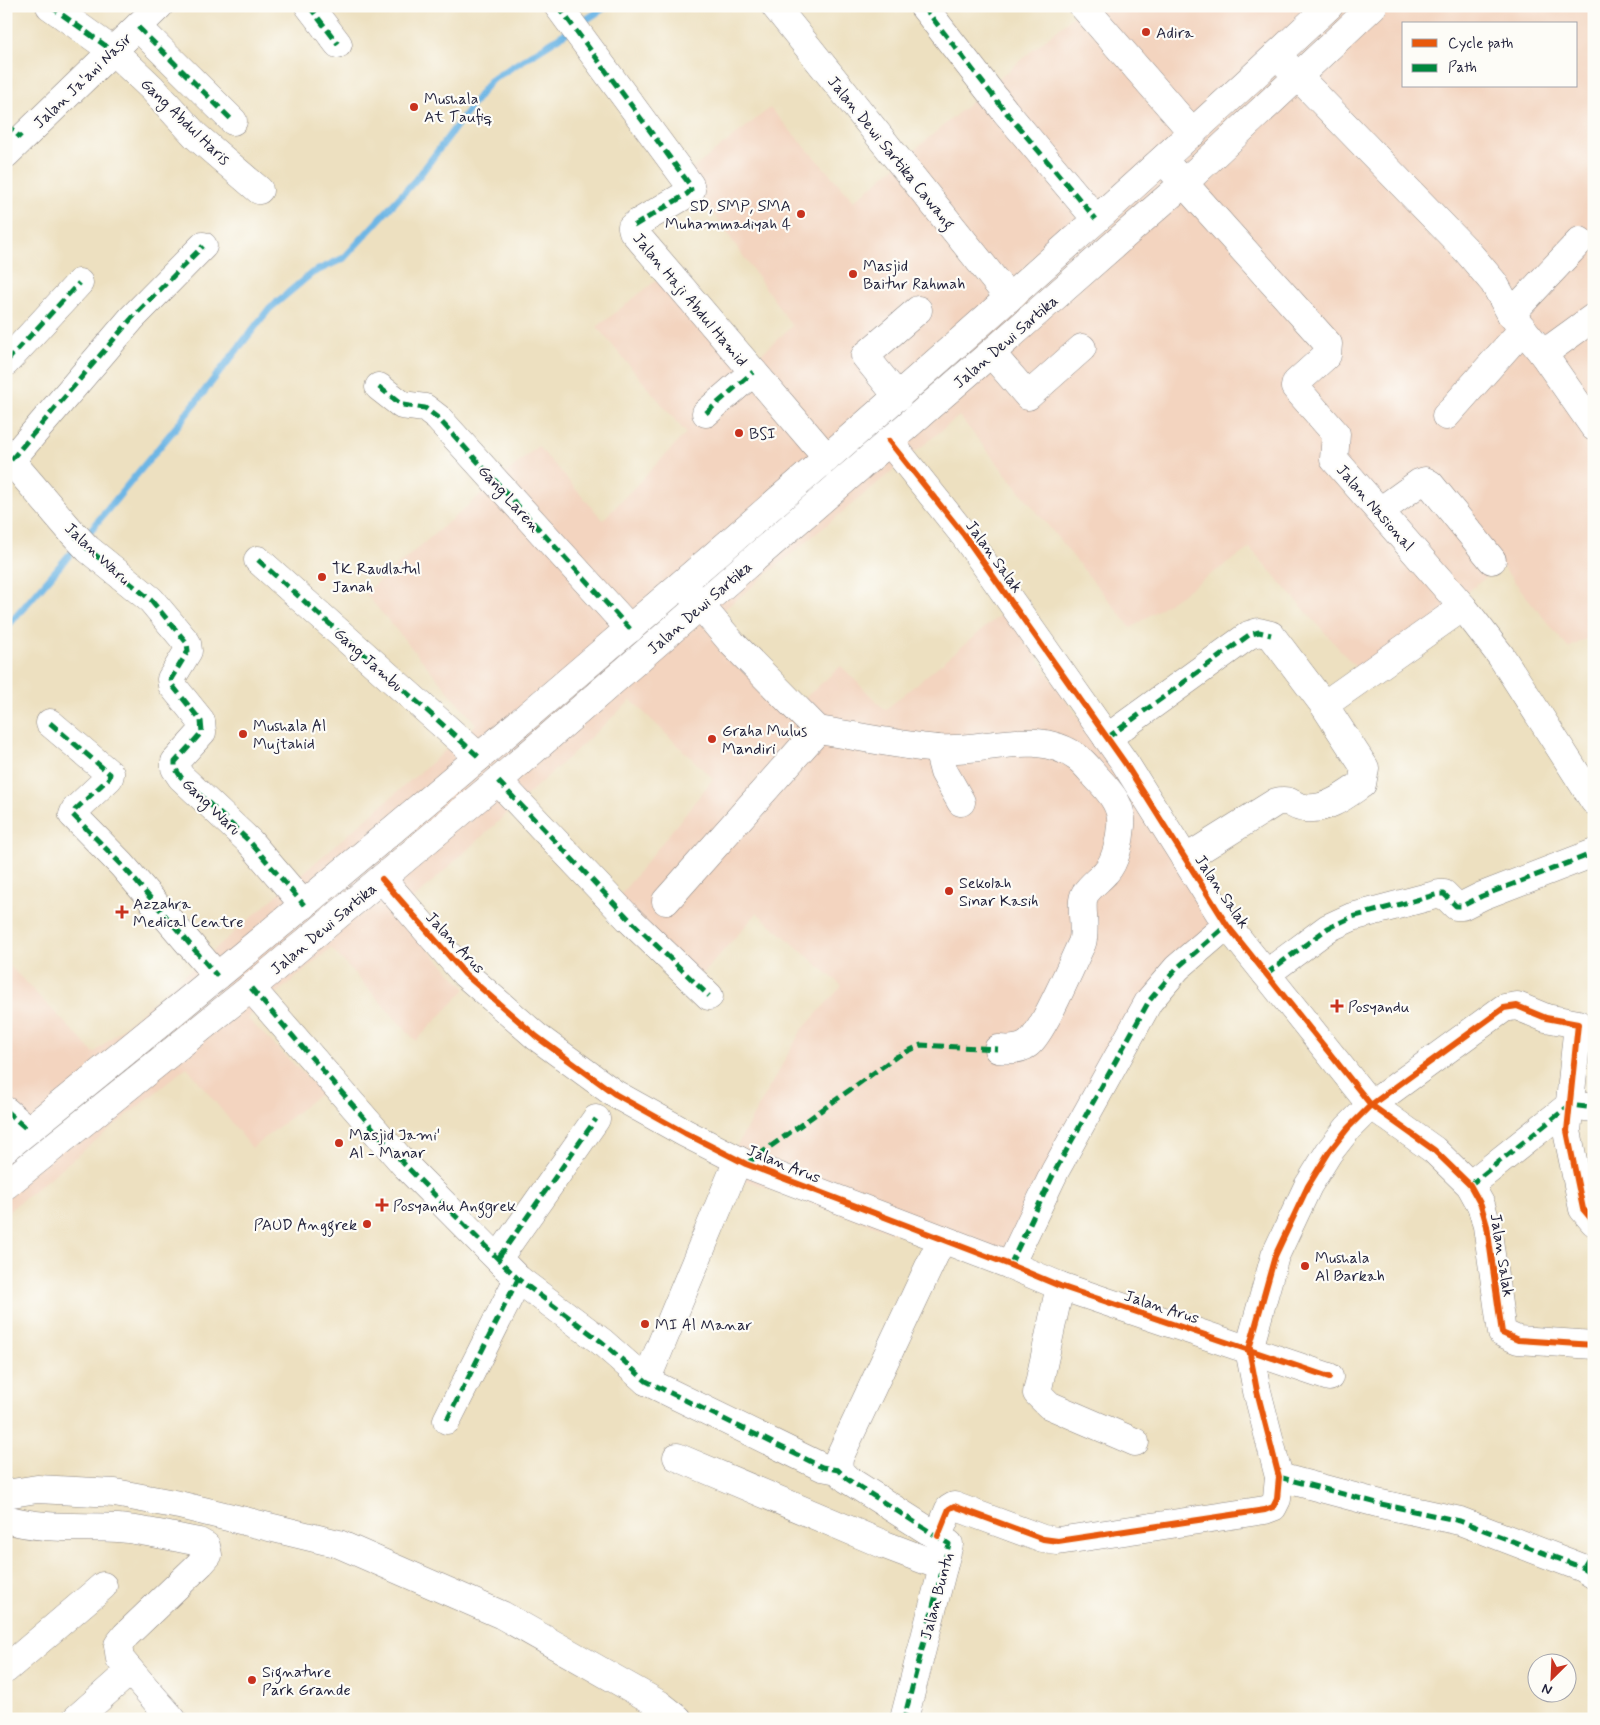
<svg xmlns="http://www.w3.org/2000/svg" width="1600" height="1725" font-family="Mynerve,sans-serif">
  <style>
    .built { fill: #f3d4bf; fill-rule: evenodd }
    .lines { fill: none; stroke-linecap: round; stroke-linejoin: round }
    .stream { stroke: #6db6e5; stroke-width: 7 }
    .minor-casing { stroke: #88817e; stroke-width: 29 }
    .major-casing { stroke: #88817e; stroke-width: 29 }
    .minor { stroke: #fff; stroke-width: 28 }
    .major { stroke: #fff; stroke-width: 28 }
    .quiet { stroke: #00873e; stroke-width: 5; stroke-dasharray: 10 5; stroke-linecap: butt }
    .cycleway-casing { stroke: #fdfcf7; stroke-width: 9 }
    .cycleway { stroke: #e8590c; stroke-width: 6 }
    .poi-dot { fill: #c8321e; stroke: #fdfcf7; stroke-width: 2 }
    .labels { text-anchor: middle; stroke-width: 4.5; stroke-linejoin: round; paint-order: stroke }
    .poi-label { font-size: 16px; fill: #22223b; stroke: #fdfcf7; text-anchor: start }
    .street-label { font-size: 16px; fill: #22223b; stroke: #fdfcf7 }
  </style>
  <rect width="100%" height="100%" fill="#fdfcf7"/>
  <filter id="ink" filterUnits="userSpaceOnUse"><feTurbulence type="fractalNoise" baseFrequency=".02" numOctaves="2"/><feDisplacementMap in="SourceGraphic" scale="10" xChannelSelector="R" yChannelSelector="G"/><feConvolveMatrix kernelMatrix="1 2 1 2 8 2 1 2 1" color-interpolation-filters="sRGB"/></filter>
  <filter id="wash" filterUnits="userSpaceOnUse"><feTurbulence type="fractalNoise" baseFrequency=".0096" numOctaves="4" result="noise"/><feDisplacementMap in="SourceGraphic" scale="20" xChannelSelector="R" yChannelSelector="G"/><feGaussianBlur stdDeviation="1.12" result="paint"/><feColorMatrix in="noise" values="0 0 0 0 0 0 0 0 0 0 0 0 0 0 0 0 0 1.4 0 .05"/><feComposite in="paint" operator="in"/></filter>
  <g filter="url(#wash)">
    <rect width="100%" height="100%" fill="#ede0c0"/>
    <path class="built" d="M 1085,6 L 1594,6 L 1594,635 L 1568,648 L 1501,565 L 1364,677 L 1250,548 L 1131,628 L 959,416 L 715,617 L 797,705 L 841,666 L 885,710 L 1005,611 L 1222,926 L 1154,1001 L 1011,1274 L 722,1172 L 801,1031 L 842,986 L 757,913 L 699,978 L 613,904 L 713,779 L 631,700 L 396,915 L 466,989 L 416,1041 L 331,948 L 247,1018 L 322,1092 L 252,1148 L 187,1067 L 6,1213 L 6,962 L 94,1053 L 476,724 L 365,593 L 538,446 L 603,520 L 686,433 L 597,327 L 667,272 L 746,367 L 792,326 L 686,174 L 770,108 L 854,201 ZM 1404,24 L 1576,24 L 1576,86 L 1404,86 Z"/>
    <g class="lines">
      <g class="stream">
        <path d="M 578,25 L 607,6"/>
        <path d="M 84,538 L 177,426 L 269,309 L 312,273 L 344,258 L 419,176 L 490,81 L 569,31"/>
        <path d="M 6,628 L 77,546"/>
      </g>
    </g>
  </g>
  <g filter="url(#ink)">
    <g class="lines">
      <defs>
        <g id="minor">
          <path d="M 50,6 L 113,51 L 152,88 L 196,136 L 259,190"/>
          <path d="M 309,6 L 338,44"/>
          <path d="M 558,6 L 690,185 L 691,190 L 687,194 L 636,224 L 632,227 L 633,231 L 827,458"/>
          <path d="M 775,6 L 1009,298"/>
          <path d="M 923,6 L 1005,111 L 1096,219"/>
          <path d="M 1083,6 L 1193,133"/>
          <path d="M 138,27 L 233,121"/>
          <path d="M 1277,55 L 1467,251 L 1494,283 L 1511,314 L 1543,354 L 1594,427"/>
          <path d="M 6,154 L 159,6"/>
          <path d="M 1163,160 L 1328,344 L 1327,355 L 1296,383 L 1295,387 L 1336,434 L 1334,459 L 1463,607 L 1501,656 L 1594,801"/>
          <path d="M 1511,314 L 1580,241"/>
          <path d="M 991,353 L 1028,396 L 1082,348"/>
          <path d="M 1543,354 L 1594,317"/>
          <path d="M 6,362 L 79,283"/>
          <path d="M 379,387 L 402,405 L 425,408 L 438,418 L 630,629"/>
          <path d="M 898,397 L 865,356 L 918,310"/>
          <path d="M 706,413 L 753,372"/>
          <path d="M 1446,416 L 1523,329"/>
          <path d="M 889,441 L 964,535 L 1125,763 L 1227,925 L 1371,1105 L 1434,1150 L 1470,1185 L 1481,1205 L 1487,1226 L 1502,1333 L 1518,1340 L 1594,1345"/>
          <path d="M 6,455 L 71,531 L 88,549 L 151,600 L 187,643 L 188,651 L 171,679 L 172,685 L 201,721 L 202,732 L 175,762 L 175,768 L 181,777 L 250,842 L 304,905"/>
          <path d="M 11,460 L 132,318 L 203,246"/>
          <path d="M 1380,511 L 1419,483 L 1425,481 L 1430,484 L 1492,560"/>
          <path d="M 258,560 L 479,757"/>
          <path d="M 1324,705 L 1463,607"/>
          <path d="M 50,723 L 110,774 L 109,778 L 75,810 L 73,815 L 122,865 L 217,976"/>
          <path d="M 818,730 C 857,736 897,745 937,749 C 984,753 1036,727 1078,758 C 1086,764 1092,773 1099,780 C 1111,793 1123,807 1121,826 C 1120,840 1116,861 1106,872 C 1100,879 1090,886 1085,894 C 1079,905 1087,928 1082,943 C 1072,963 1043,1033 1028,1044 C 1020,1050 1008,1050 998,1049"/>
          <path d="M 1107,738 L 1249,635 L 1259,632 L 1271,635 L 1324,705 L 1365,768 L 1362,784 C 1346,795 1326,811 1305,808 C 1292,807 1292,798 1276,802 L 1185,859"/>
          <path d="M 938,749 L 944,772 L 961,802"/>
          <path d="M 498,781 L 629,919 L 709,996"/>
          <path d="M 382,879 L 465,974 L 537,1037 L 615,1094 L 685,1133 L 746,1164 L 1010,1265 L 1060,1286 L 1329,1377"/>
          <path d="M 666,901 L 818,730 L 732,643 L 685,587"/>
          <path d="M 1266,974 L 1328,928 L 1352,917 L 1439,894 L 1444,894 L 1456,906 L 1462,906 L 1482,896 L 1594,853"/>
          <path d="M 251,988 L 405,1165 L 518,1279 L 602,1342 L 646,1381 L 822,1467 L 838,1470"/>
          <path d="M 6,1111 L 28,1130"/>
          <path d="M 1470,1185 L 1570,1105 L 1594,1108"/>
          <path d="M 499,1257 L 596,1119"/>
          <path d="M 1010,1265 L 1055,1171 L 1149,1001 L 1177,968 L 1227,925"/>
          <path d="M 1060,1286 L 1037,1393 L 1049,1405 L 1135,1442"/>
          <path d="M 646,1381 L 738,1160"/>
          <path d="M 447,1420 L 518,1279"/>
          <path d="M 677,1457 L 885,1545 L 943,1567"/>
          <path d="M 838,1470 L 847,1479 L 949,1544 L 904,1719"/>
          <path d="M 838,1470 L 839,1458 L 942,1239"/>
          <path d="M 1279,1477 L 1381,1504 L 1460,1521 L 1583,1568 L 1594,1575"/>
          <path d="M 6,1494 L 37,1489 L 115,1493 L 179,1505 L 339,1544 L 502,1615 L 659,1704 L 678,1719"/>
          <path d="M 6,1519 C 43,1530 81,1526 118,1528 C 145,1530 172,1537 199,1542 L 206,1546 L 208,1555 L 201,1563 L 126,1635 L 118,1645 L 120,1659 L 172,1719"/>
          <path d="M 938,1536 L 949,1509 L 954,1506 L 1043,1539 L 1058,1541 L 1265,1510 L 1273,1507 L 1277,1499 L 1279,1477 L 1257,1391 L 1249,1349 L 1275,1256 L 1308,1186 L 1329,1152 L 1348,1128 L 1371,1105 L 1504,1008 L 1517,1006 L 1546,1018 L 1578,1024 L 1567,1131 L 1583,1209 L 1594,1222"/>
          <path d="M 6,1669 L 103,1586"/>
          <path d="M 76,1719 L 130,1671"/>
        </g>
        <g id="major">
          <path d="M 6,1148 C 205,989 400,825 594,659 C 843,446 1090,230 1329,6"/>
          <path d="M 6,1185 L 252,987 L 498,781 L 991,353 L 1184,183 L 1373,6"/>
        </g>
      </defs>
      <use href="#minor" class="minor-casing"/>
      <use href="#major" class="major-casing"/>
      <use href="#minor" class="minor"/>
      <use href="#major" class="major"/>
      <g class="quiet">
        <path d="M 50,6 L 113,51"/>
        <path d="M 309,6 L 338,44"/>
        <path d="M 558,6 L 690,185 L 691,190 L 687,194 L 632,227"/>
        <path d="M 923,6 L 1005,111 L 1096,219"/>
        <path d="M 138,27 L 233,121"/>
        <path d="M 6,124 L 21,138"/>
        <path d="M 6,362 L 79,283"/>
        <path d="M 379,387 L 402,405 L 425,408 L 438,418 L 630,629"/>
        <path d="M 706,413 L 753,372"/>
        <path d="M 11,460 L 132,318 L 203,246"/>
        <path d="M 71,531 L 88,549 L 151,600 L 187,643 L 188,651 L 171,679 L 172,685 L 201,721 L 202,732 L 175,762 L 175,768 L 181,777 L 250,842 L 304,905"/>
        <path d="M 258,560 L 479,757"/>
        <path d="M 50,723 L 110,774 L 109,778 L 75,810 L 73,815 L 122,865 L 217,976"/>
        <path d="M 1107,738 L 1249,635 L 1259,632 L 1271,635"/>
        <path d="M 498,781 L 629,919 L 709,996"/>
        <path d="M 1266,974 L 1328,928 L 1352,917 L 1439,894 L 1444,894 L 1456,906 L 1462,906 L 1482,896 L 1594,853"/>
        <path d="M 251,988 L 405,1165 L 518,1279 L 602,1342 L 646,1381 L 822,1467 L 838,1470 L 847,1479 L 949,1544 L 904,1719"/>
        <path d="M 6,1111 L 28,1130"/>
        <path d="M 746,1164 L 896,1057 L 921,1045 L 998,1049"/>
        <path d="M 1470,1185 L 1570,1105 L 1594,1108"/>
        <path d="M 499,1257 L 596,1119"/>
        <path d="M 1010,1265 L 1055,1171 L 1149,1001 L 1177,968 L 1227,925"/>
        <path d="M 447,1420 L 518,1279"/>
        <path d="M 1279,1477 L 1381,1504 L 1460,1521 L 1583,1568 L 1594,1575"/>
        <path d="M 1583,1568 L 1594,1550"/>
      </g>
      <defs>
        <g id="cycleway">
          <path d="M 889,441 L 964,535 L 1125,763 L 1227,925 L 1371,1105 L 1434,1150 L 1470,1185 L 1481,1205 L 1487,1226 L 1502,1333 L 1518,1340 L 1594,1345"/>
          <path d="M 382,879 L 465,974 L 537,1037 L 615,1094 L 685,1133 L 746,1164 L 1010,1265 L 1060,1286 L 1329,1377"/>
          <path d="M 938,1536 L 949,1509 L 954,1506 L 1043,1539 L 1058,1541 L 1265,1510 L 1273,1507 L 1277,1499 L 1279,1477 L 1257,1391 L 1249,1349 L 1275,1256 L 1308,1186 L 1329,1152 L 1348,1128 L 1371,1105 L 1504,1008 L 1517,1006 L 1546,1018 L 1578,1024 L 1567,1131 L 1583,1209 L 1594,1222"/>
        </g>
      </defs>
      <use href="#cycleway" class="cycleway-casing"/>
      <use href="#cycleway" class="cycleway"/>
    </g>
  </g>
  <g class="poi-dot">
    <circle cx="1146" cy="32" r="5"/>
    <circle cx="414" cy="107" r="5"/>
    <circle cx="801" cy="214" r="5"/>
    <circle cx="853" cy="274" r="5"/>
    <circle cx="739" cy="433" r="5"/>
    <circle cx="322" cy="577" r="5"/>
    <circle cx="243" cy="734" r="5"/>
    <circle cx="712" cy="739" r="5"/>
    <circle cx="949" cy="891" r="5"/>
    <path d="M119.5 904.5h5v5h5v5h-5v5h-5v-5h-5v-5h5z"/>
    <path d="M1334.5 998.5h5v5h5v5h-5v5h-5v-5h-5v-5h5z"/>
    <circle cx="339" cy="1143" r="5"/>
    <path d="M379.5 1197.5h5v5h5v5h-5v5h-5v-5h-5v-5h5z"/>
    <circle cx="367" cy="1224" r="5"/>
    <circle cx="1305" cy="1266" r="5"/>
    <circle cx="645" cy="1324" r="5"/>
    <circle cx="252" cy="1680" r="5"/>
  </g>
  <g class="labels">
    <g class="poi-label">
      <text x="1156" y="38">Adira</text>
      <text x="424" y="104">Mushala<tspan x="424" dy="18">At Taufiq</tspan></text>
      <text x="791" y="211" text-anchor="end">SD, SMP, SMA<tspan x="791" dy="18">Muhammadiyah 4</tspan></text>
      <text x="863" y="271">Masjid<tspan x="863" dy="18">Baitur Rahmah</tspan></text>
      <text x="749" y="439">BSI</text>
      <text x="332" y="574">TK Raudlatul<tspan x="332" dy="18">Janah</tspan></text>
      <text x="253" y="731">Mushala Al<tspan x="253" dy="18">Mujtahid</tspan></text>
      <text x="722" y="736">Graha Mulus<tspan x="722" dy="18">Mandiri</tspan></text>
      <text x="959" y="888">Sekolah<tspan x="959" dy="18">Sinar Kasih</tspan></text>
      <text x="133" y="909">Azzahra<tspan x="133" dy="18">Medical Centre</tspan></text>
      <text x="1348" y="1012">Posyandu</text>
      <text x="349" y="1140">Masjid Jami'<tspan x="349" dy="18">Al - Manar</tspan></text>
      <text x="393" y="1211">Posyandu Anggrek</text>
      <text x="357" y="1230" text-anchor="end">PAUD Anggrek</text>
      <text x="1315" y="1263">Mushala<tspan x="1315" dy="18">Al Barkah</tspan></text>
      <text x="655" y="1330">MI Al Manar</text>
      <text x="262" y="1677">Signature<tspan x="262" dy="18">Park Grande</tspan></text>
    </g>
    <g class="street-label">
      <text transform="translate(82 80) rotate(-44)" y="6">Jalan Ja'ani Nasir</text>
      <text transform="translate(186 121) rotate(44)" y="6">Gang Abdul Haris</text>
      <text transform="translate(892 152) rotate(51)" y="6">Jalan Dewi Sartika Cawang</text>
      <text transform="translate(691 299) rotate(50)" y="6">Jalan Haji Abdul Hamid</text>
      <text transform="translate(1005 341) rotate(-41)" y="6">Jalan Dewi Sartika</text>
      <text transform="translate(510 498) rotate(48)" y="6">Gang Laren</text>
      <text transform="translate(1376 507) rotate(49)" y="6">Jalan Nasional</text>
      <text transform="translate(98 553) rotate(43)" y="6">Jalan Waru</text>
      <text transform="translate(995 556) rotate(54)" y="6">Jalan Salak</text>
      <text transform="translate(699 607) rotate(-41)" y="6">Jalan Dewi Sartika</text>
      <text transform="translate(369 659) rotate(42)" y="6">Gang Jambu</text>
      <text transform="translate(212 806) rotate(44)" y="6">Gang Waru</text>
      <text transform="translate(1223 891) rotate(56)" y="6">Jalan Salak</text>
      <text transform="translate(323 928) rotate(-40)" y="6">Jalan Dewi Sartika</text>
      <text transform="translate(456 942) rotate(47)" y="6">Jalan Arus</text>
      <text transform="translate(784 1163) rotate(22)" y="6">Jalan Arus</text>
      <text transform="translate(1503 1255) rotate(81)" y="6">Jalan Salak</text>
      <text transform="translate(1162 1306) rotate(18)" y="6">Jalan Arus</text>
      <text transform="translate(936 1596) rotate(-75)" y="6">Jalan Buntu</text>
    </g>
  </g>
  <rect width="1600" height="1725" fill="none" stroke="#fdfcf7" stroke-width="25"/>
  <rect x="1402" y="22" width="175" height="65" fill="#fdfcf7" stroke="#a5a5ac"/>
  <rect x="1412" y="39" width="25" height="8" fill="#e8590c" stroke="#a5a5ac"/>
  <text x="1448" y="48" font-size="15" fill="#22223b">Cycle path</text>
  <rect x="1412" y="64" width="25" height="8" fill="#00873e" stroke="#a5a5ac"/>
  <text x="1448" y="72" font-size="15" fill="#22223b">Path</text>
  <g transform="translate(1552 1678) rotate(204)"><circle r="24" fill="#fdfcf7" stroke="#a5a5ac"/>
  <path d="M0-4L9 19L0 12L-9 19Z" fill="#c8321e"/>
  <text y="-8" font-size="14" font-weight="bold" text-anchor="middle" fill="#22223b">N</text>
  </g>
</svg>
